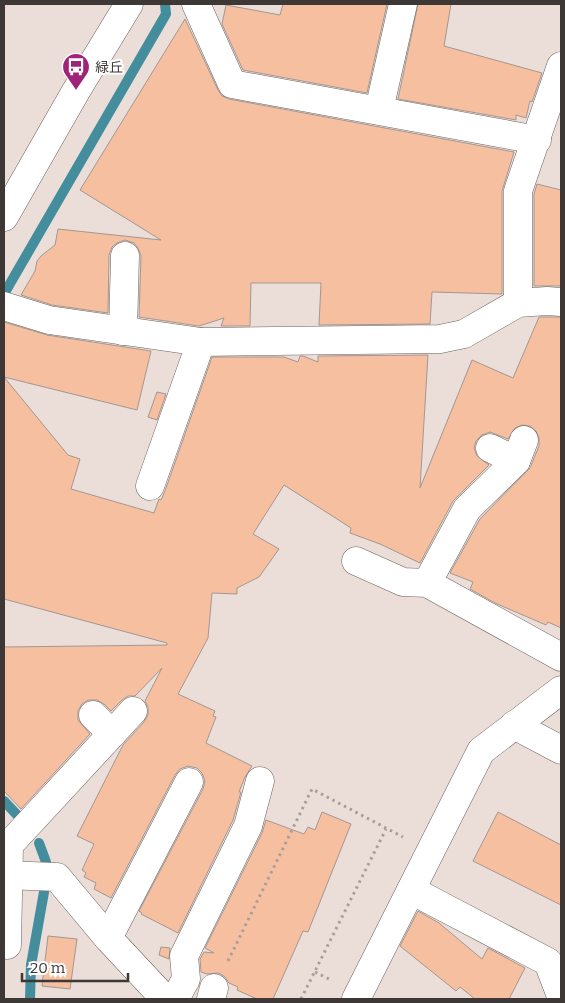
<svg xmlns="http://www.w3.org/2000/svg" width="565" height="1003" font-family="Bitter,'Noto Sans JP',serif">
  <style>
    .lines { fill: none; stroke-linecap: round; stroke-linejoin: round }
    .stream { stroke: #448d9d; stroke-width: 10 }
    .building { fill: #f6bfa0; stroke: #a39791 }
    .minor-casing { stroke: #6c625c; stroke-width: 29 }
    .path { stroke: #a99f9a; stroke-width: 3; stroke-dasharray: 2.5 4; stroke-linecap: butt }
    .minor { stroke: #fff; stroke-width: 28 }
    .labels { text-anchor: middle; stroke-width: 4; stroke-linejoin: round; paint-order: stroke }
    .poi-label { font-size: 14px; fill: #3d3835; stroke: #fff; text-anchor: start }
  </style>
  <rect width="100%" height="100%" fill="#ebded8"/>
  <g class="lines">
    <g class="stream">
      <path d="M 4,294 L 166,14 L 165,4"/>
      <path d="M 4,801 L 19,817"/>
      <path d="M 39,843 L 46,862"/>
      <path d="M 30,999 L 31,965 L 44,892"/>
    </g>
  </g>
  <g class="building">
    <path d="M 283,4 L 387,4 L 367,93 L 243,70 L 222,24 L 226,5 L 280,15 Z"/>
    <path d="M 418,4 L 451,4 L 444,46 L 542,73 L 532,102 L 530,101 L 526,118 L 516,115 L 516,120 L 398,99 Z"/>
    <path d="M 185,19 L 218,90 L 222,96 L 229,99 L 514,152 L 502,191 L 502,294 L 432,292 L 430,324 L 319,325 L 321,283 L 251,283 L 250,326 L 221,326 L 224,318 L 199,326 L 139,317 L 141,256 L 138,248 L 134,243 L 125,240 L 117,243 L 112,247 L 109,255 L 108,313 L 52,305 L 21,295 L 35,271 L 37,261 L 41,256 L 55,245 L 58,229 L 161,240 L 80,190 Z"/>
    <path d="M 537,184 L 561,190 L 561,286 L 534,286 L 534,194 Z"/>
    <path d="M 539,317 L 561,317 L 561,628 L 548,622 L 546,625 L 495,603 L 470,589 L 473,582 L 450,573 L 480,519 L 530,468 L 539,446 L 539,438 L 536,431 L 530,426 L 522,425 L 515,428 L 508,439 L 490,432 L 482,435 L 476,441 L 474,448 L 477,456 L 489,465 L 453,501 L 420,563 L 380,544 L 350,533 L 351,528 L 284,485 L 253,534 L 279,549 L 259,577 L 237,588 L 237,594 L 212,593 L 208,638 L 178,694 L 215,711 L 213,716 L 216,717 L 206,743 L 252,766 L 245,777 L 239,792 L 241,792 L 233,820 L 178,933 L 141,914 L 142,913 L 139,911 L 203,789 L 205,781 L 202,773 L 197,768 L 188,766 L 180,769 L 175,775 L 111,898 L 94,889 L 96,883 L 84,877 L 86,873 L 82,870 L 94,844 L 77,836 L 123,745 L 144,722 L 148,715 L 148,707 L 145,701 L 162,668 L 135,696 L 128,696 L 122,700 L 111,711 L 104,704 L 97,700 L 88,700 L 82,704 L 78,711 L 78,720 L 90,734 L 21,809 L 4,791 L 4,647 L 167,645 L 167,643 L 4,599 L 4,322 L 47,335 L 151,351 L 137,410 L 4,377 L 68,455 L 80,459 L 71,489 L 154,513 L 159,499 L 161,500 L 165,491 L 212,357 L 284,357 L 298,362 L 300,356 L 303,356 L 318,362 L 318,356 L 428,355 L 420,488 L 472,360 L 513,378 Z"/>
    <path d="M 157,392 L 166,394 L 157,420 L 148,417 Z"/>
    <path d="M 322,812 L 351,824 L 308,932 L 303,931 L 273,999 L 257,999 L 237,990 L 238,987 L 229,983 L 225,977 L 219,973 L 207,974 L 201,972 L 200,959 L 204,952 L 214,953 L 205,948 L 262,833 L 266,820 L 304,834 L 308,827 L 315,830 Z"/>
    <path d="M 498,812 L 561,845 L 561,905 L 473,861 Z"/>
    <path d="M 418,911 L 439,923 L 482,959 L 488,948 L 525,968 L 509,999 L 475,999 L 460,987 L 456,991 L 400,946 Z"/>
    <path d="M 48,936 L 77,939 L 70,989 L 42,986 Z"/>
    <path d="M 161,947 L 170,948 L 169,959 L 159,955 Z"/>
  </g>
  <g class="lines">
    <defs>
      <g id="minor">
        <path d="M 196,4 L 232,84 L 537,140"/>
        <path d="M 379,110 L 403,4"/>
        <path d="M 4,217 L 76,91 L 129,4"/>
        <path d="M 518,303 L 518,191 L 561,66"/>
        <path d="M 4,306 L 49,320 L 201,342 L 440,339 L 464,334 L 518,303 L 547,301 L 561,302"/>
        <path d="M 123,331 L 125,256"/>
        <path d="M 490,448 L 516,461"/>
        <path d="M 150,486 L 201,342"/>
        <path d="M 356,561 L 403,582 L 427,583 L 561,657"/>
        <path d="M 427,583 L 467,509 L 516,461 L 524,440"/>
        <path d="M 93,715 L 112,734"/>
        <path d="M 514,725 L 561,750"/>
        <path d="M 4,875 L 57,877 L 108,938 L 165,999"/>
        <path d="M 411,890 L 548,962 L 561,996"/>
        <path d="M 108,938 L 189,782"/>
        <path d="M 7,945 L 9,845 L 133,711"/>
        <path d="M 175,999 L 186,979 L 184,956 L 248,826 L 260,781"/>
        <path d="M 211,999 L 214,988"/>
        <path d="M 356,999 L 481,751 L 561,690"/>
      </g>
    </defs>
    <use href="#minor" class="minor-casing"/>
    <g class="path">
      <path d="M 228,961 L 312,789 L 403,837"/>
      <path d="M 315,972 L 329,979"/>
      <path d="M 301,999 L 386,829"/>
    </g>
    <use href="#minor" class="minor"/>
  </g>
  <defs>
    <symbol id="bus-pin" viewBox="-11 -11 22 30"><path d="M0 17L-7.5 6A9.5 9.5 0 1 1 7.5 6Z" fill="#9f2479" stroke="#fff"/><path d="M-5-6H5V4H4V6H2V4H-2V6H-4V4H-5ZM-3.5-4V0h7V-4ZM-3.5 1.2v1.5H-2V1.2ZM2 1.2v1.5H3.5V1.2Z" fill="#fff"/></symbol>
  </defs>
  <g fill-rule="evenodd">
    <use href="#bus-pin" x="60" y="51" width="32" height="43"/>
  </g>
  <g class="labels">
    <g class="poi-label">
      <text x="95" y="72">緑丘</text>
    </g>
  </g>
  <rect width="565" height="1003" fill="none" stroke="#3d3835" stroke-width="10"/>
  <path d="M22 973v8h106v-8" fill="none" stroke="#3d3835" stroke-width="2.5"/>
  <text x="30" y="973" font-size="15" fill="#3d3835" stroke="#ffffff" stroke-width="4" paint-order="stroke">20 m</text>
</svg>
